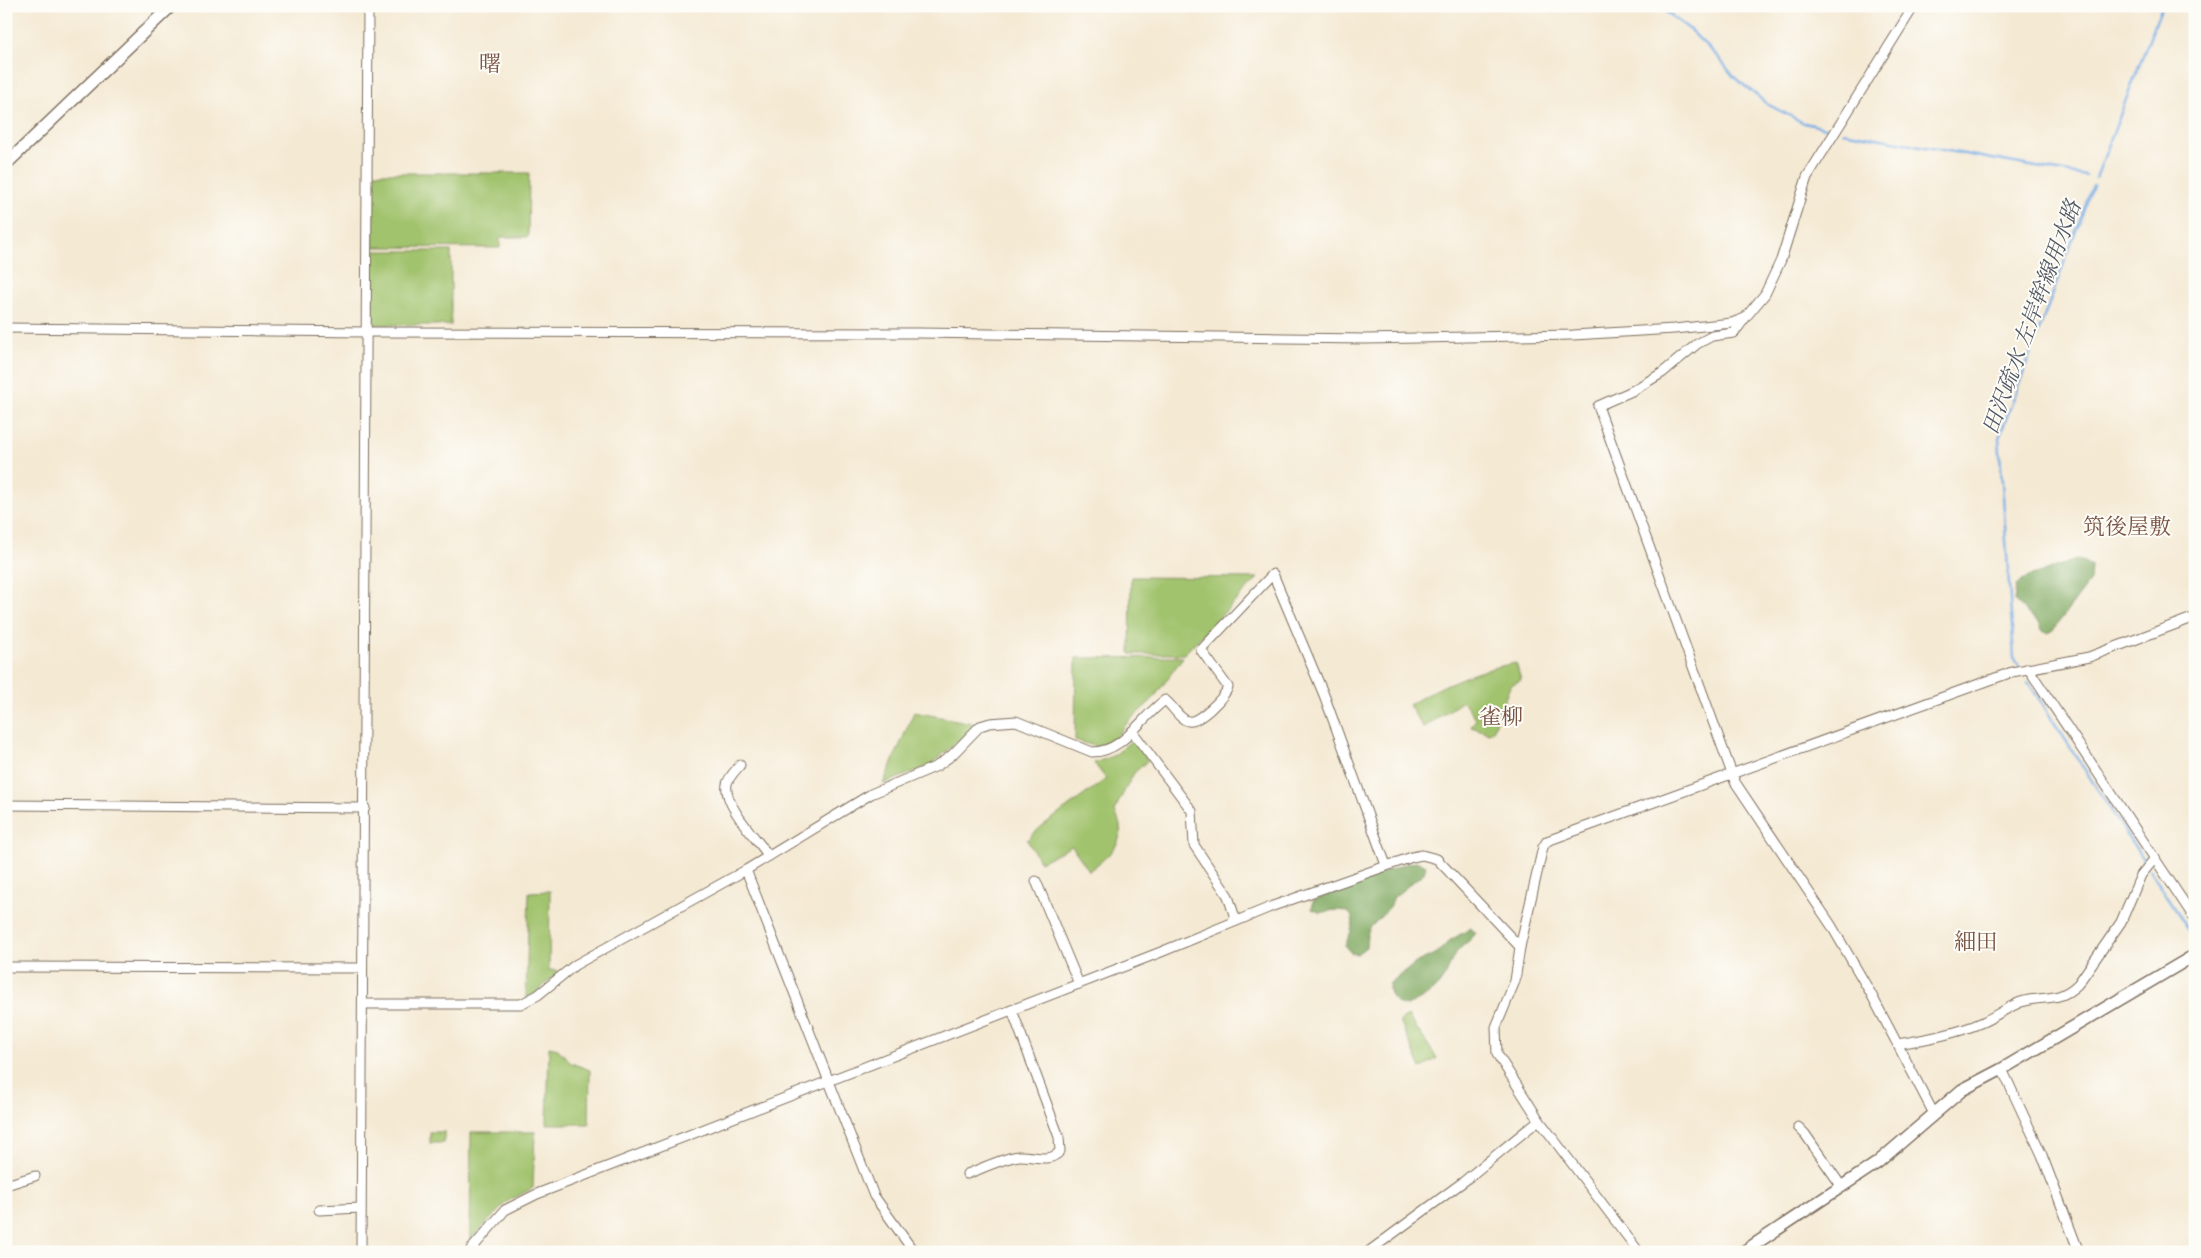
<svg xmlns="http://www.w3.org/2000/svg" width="2201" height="1258" font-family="'IM FELL DW Pica','Noto Serif JP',serif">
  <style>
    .green { fill: #a1c36d; stroke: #6e7646 }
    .forest { fill: #80a960; stroke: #5e6a3f }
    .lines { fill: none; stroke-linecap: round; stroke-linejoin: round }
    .stream { stroke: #76abe4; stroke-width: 2.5 }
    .minor-casing { stroke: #7c6d5d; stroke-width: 11 }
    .tertiary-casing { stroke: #7c6d5d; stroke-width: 14 }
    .minor { stroke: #fff; stroke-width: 9 }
    .tertiary { stroke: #fff; stroke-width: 11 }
    .labels { text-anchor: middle; stroke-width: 4; stroke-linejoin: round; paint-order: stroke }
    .neighbourhood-label { font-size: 22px; fill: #7a5444; stroke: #fdfcf7 }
    .water-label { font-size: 22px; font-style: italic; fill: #505763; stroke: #fdfcf7 }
  </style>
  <rect width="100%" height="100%" fill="#fdfcf7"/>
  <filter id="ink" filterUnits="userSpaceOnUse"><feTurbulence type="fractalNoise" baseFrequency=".02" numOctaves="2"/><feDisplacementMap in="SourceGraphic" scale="10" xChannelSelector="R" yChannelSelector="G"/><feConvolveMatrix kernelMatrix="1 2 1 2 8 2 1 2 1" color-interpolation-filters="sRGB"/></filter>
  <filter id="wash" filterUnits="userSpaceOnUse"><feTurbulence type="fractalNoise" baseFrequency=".0096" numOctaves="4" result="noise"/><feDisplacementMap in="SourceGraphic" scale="20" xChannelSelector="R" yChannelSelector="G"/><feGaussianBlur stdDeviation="1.12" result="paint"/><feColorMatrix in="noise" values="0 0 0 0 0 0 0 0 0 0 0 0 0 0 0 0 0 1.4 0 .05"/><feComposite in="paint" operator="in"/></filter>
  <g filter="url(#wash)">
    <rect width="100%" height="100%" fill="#f4e9d3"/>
    <g class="green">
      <path d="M 374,173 L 529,173 L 528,237 L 500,237 L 500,248 L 373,247 Z"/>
      <rect x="372" y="251" width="79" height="74"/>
      <path d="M 1131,577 L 1258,578 L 1184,654 L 1130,654 Z"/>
      <path d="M 1183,657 L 1153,699 L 1130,720 L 1114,739 L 1097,747 L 1075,740 L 1076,658 Z"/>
      <path d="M 1516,663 L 1521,680 L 1511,685 L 1508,691 L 1493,731 L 1489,733 L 1471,727 L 1476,719 L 1463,701 L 1423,728 L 1409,705 C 1442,684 1477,670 1516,663 Z"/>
      <path d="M 914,712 L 972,723 L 973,726 L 969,732 L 929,766 L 883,784 Z"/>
      <path d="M 1133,739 L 1148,760 L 1134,773 L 1114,811 C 1131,839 1111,854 1089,871 L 1072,846 L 1040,862 L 1027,840 L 1042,826 L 1106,779 L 1094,763 L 1115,755 Z"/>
      <path d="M 550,891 L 549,970 L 559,971 L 536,993 L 526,998 L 529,892 Z"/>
      <path d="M 1408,1016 L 1437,1058 L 1421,1069 L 1400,1021 Z"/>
      <path d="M 549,1047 L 558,1049 L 571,1063 L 590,1070 L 589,1124 L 547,1124 Z"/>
      <rect x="430" y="1132" width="14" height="11"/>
      <path d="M 471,1132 L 535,1132 L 533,1188 L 508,1201 L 470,1240 Z"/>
    </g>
    <g class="forest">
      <path d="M 2079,559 L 2091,566 L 2090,581 L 2053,630 L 2048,633 L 2042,631 L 2040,624 L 2014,601 L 2016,586 L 2029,576 Z"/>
      <path d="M 1418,862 L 1426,866 L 1424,873 L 1394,897 L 1389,908 L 1371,927 L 1367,934 L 1366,947 L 1357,954 L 1351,953 L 1345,946 C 1347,939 1351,934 1352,927 C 1357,906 1334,909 1321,913 L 1312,909 L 1313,901 L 1407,863 Z"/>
      <path d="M 1471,928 L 1476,933 C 1471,941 1462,945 1456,953 C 1451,959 1450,967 1446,974 C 1437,991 1423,999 1407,1006 C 1395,1005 1386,994 1390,983 L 1417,962 L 1437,953 L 1449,941 Z"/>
    </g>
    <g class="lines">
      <g class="stream">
        <path d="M 1641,6 L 1652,9"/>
        <path d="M 1666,12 L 1689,29 L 1718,57 L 1734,77 L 1767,104 L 1804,123 L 1830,129"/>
        <path d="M 1843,132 L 2086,176"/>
        <path d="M 2096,178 L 2162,6"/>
        <path d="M 2019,667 L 2014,658 L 1999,438 L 2093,185"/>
        <path d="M 2028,682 L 2146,864"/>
        <path d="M 2149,869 L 2195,939"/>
      </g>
    </g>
  </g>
  <g filter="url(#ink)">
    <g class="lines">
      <defs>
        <g id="minor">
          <path d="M 1745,318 L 1734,333 L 1712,336 L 1697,344 L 1662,373 L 1632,391 L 1598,406 L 1735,782 L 1831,925 L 1870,992 L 1933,1112"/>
          <path d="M 6,328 L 366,332 L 919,333 L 1366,339 L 1573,335 L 1674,329 L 1732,323 L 1745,318 L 1765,294 L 1781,260 L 1807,177 L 1914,6"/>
          <path d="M 2028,668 L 2195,919"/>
          <path d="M 1132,731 L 1192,811 L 1194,845 L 1228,896 L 1236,921"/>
          <path d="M 740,765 C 736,770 728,778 727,784 C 723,805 757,839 769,856"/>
          <path d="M 6,805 L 365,808"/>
          <path d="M 746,870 L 874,1196 L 914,1252"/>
          <path d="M 1036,881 L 1079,984"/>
          <path d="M 6,967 L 362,968"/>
          <path d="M 363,1004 L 521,1004 L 538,995 L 575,965 L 746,870 L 871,794 L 937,766 L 952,755 L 980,726 L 990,723 L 1016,721 L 1092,752 C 1124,752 1141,717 1165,700 C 1172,705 1179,719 1188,721 C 1198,724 1225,697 1228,687 L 1201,650 L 1273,574 L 1324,695 L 1386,865"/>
          <path d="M 1898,1044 C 1927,1039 1956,1034 1983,1022 C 1996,1016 2008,1007 2021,1002 C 2044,995 2059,1003 2078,984 L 2121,922 L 2141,875 L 2155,858"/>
          <path d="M 2002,1069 L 2042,1155 L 2079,1252"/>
          <path d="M 1798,1127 L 1805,1134 L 1842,1187"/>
          <path d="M 967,1174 C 984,1168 1002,1158 1019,1156 C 1033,1155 1050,1164 1060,1151 L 1059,1137 L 1012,1010"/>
          <path d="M 6,1185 L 35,1176"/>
          <path d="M 319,1210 L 361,1208"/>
          <path d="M 361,1252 L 368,6"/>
          <path d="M 469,1252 L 505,1210 L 537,1194 L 1161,952 L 1273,906 L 1412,857 L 1422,855 L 1437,859 L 1520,947"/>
          <path d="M 1368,1252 L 1463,1182 L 1539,1120"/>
          <path d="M 1639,1252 L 1539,1120 L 1497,1054 L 1496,1027 L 1515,981 L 1520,947 L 1543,847 L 1547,841 L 2012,672 L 2089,657 L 2195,617"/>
        </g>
        <g id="tertiary">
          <path d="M 6,164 L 171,6"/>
          <path d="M 1743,1252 L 1877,1163 L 1962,1090 L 2002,1069 L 2195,955"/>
        </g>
      </defs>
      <use href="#minor" class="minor-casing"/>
      <use href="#tertiary" class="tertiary-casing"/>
      <use href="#minor" class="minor"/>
      <use href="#tertiary" class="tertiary"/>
    </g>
  </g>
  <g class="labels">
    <g class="neighbourhood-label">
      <text x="490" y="71">曙</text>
      <text x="2127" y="534">筑後屋敷</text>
      <text x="1501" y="724">雀柳</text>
      <text x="1976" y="949">細田</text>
    </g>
    <g class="water-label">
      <text transform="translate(2031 317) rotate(-70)" y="8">田沢疏水 左岸幹線用水路</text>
    </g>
  </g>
  <rect width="2201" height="1258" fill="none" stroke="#fdfcf7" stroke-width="25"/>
</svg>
